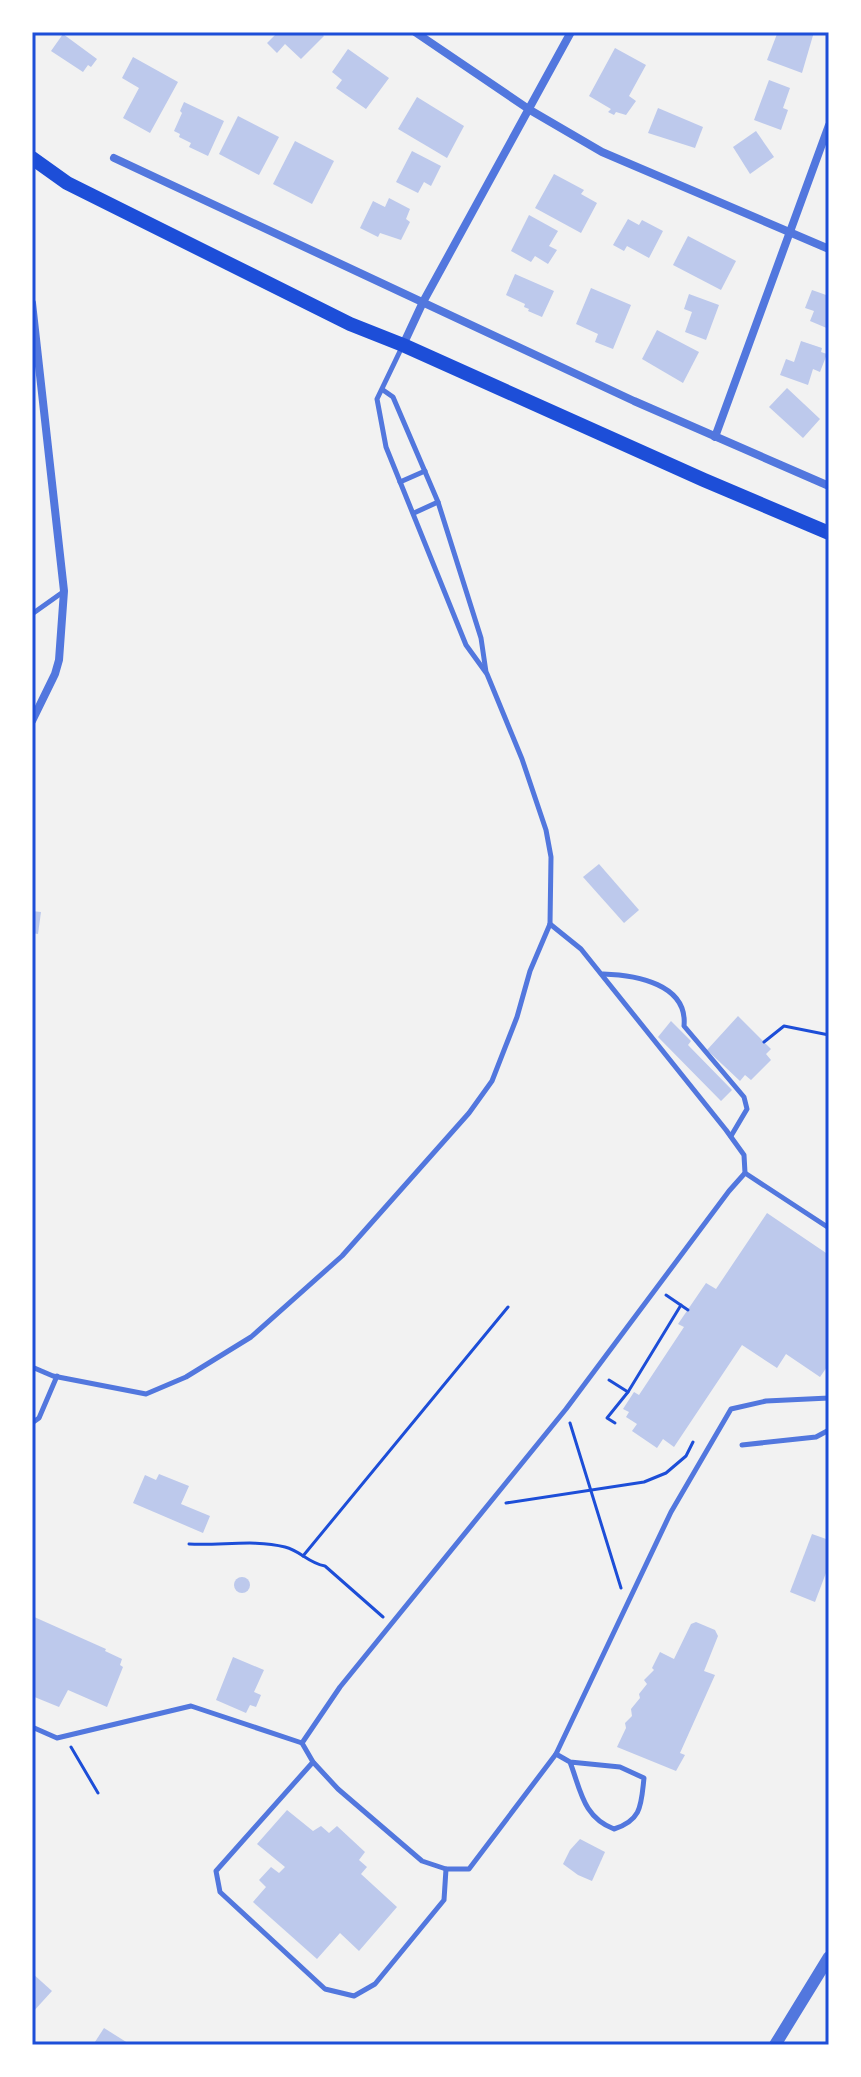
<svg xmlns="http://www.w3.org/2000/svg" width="861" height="2077" font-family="'DM Sans',sans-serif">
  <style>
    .building { fill: #bdc9ec }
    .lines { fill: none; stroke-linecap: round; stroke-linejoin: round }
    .path { stroke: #1d4ed8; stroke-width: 3 }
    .service { stroke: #5277de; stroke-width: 5 }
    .minor { stroke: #5277de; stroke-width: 8 }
    .tertiary { stroke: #5277de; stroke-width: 12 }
    .secondary { stroke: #1d4ed8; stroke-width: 14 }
    .neatline { fill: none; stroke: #1d4ed8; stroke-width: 3 }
  </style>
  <rect width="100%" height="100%" fill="#f2f2f2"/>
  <g class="building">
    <path d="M 278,32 L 320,32 L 324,36 L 301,59 L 285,44 L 277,53 L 267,43 Z"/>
    <path d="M 772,32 L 814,32 L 802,73 L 767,60 L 777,34 Z"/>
    <path d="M 63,34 L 97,59 L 91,67 L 88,65 L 83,72 L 51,51 Z"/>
    <path d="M 615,48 L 646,65 L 629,96 L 636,101 L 626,115 L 616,112 L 614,115 L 608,112 L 611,109 L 589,96 Z"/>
    <path d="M 348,49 L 389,78 L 366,109 L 336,88 L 342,80 L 332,72 Z"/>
    <path d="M 133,57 L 178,82 L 150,133 L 123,118 L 139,88 L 122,78 Z"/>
    <path d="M 769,80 L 790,88 L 783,108 L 788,110 L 781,130 L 754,120 Z"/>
    <path d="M 417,97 L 464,126 L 447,158 L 398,129 Z"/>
    <path d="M 184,102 L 224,121 L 208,156 L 189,147 L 191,143 L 179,137 L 180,134 L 174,131 L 182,113 L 180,111 Z"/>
    <path d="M 658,108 L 703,127 L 695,148 L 648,133 Z"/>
    <path d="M 238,116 L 279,137 L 259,175 L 219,154 Z"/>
    <path d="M 756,131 L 774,157 L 750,174 L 733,147 Z"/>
    <path d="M 295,141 L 334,161 L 312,204 L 273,184 Z"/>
    <path d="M 412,151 L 441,166 L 431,186 L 424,182 L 418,193 L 396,182 Z"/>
    <path d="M 554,174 L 584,190 L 581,194 L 597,203 L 581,233 L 535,208 Z"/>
    <path d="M 389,198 L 410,209 L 406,219 L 410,222 L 401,240 L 380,233 L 378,237 L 360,228 L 373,201 L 385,207 Z"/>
    <path d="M 529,215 L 558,231 L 549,246 L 557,250 L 548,264 L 535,256 L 531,262 L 511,251 Z"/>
    <path d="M 628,219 L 639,225 L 642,220 L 663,231 L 649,258 L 627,246 L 624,251 L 613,245 Z"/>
    <path d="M 688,236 L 736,261 L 721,290 L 673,265 Z"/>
    <path d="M 515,274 L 554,291 L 542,317 L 528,311 L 529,309 L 524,307 L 525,304 L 506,295 Z"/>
    <path d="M 591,288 L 631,305 L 613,349 L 595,342 L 598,334 L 576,324 Z"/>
    <path d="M 812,290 L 829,296 L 829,329 L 810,321 L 814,311 L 805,308 Z"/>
    <path d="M 689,294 L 719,305 L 706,340 L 685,332 L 692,312 L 684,309 Z"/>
    <path d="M 657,330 L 699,352 L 683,383 L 642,359 Z"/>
    <path d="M 801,341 L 822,348 L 821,352 L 827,354 L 820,372 L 813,369 L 808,385 L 780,375 L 786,359 L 794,362 Z"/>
    <path d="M 787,388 L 820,419 L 803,438 L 769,407 Z"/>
    <path d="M 599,864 L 639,910 L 624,923 L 583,877 Z"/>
    <path d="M 32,911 L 41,912 L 38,934 L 32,933 Z"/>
    <path d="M 738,1016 L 771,1049 L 766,1054 L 771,1060 L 751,1080 L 745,1075 L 740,1081 L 707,1050 Z"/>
    <path d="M 671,1021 L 691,1041 L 688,1045 L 732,1090 L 721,1101 L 658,1037 Z"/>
    <path d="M 767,1213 L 829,1255 L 829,1364 L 820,1377 L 786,1354 L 777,1368 L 742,1345 L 674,1447 L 663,1439 L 657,1448 L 632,1431 L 637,1424 L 626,1417 L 629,1412 L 623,1409 L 634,1392 L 639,1395 L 684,1327 L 678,1324 L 706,1283 L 716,1289 Z"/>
    <path d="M 159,1474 L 189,1486 L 181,1504 L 210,1516 L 203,1533 L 133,1503 L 145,1475 L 156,1480 Z"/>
    <path d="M 812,1534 L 829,1540 L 829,1565 L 815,1602 L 790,1592 Z"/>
    <circle cx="242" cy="1585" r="8"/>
    <path d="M 32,1616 L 106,1649 L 105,1651 L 122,1659 L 120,1665 L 123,1667 L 107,1707 L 68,1690 L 59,1707 L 32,1696 Z"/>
    <path d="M 696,1622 L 715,1630 L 718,1636 L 704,1671 L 715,1675 L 680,1753 L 685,1755 L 676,1771 L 617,1747 L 626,1728 L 625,1723 L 632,1716 L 631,1709 L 640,1698 L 639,1694 L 647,1684 L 644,1680 L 654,1670 L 652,1668 L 660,1652 L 674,1659 L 691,1624 Z"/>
    <path d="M 233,1657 L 264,1670 L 254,1692 L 261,1695 L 256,1707 L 250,1705 L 246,1713 L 216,1700 Z"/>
    <path d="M 287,1810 L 313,1831 L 321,1826 L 329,1833 L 337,1826 L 365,1852 L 359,1860 L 367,1867 L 361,1874 L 397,1907 L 359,1951 L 340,1933 L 317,1959 L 253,1902 L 266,1887 L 259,1880 L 271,1867 L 279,1873 L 285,1867 L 257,1844 Z"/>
    <path d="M 580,1839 L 605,1852 L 592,1881 L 578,1875 L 563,1864 L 570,1850 Z"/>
    <path d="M 32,1973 L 52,1991 L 32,2013 Z"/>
    <path d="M 104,2028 L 131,2045 L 93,2045 Z"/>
  </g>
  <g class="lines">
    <g class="path">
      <path d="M 764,1042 L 784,1026 L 829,1035"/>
      <path d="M 666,1295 L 688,1310"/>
      <path d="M 609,1380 L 628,1392 L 607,1418 L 615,1423"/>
      <path d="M 628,1392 L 681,1305"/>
      <path d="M 570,1423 L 621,1588"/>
      <path d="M 506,1503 L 644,1482 L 666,1473 L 686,1456 L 693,1442"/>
      <path d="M 189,1544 C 220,1546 255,1539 285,1547 C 301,1551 308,1563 325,1566 L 383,1617"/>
      <path d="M 303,1556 L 508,1307"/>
      <path d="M 71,1747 L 98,1793"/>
    </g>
    <g class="service">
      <path d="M 383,390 L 393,397 L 438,502 L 481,638 L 486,672"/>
      <path d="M 400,482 L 425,471"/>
      <path d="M 414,513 L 438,502"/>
      <path d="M 32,614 L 63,592"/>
      <path d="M 603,974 C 636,975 688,984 684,1026 L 744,1097 L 747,1109 L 731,1136"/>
      <path d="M 745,1173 L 829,1228"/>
      <path d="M 32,1367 L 53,1376 L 146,1394 L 186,1377 L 251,1337 L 342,1256 L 469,1113 L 492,1081 L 517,1017 L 530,971 L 550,924 L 551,857 L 546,830 L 522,759 L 487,674 L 466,645 L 386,447 L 377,399 L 402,347"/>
      <path d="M 32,1423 L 39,1418 L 57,1376"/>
      <path d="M 742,1445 L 816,1437 L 829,1430"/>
      <path d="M 32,1727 L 57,1738 L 191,1706 L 302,1743 L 313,1762 L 338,1789 L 422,1861 L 446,1869 L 469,1869 L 556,1754 L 671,1512 L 731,1409 L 766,1401 L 829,1398"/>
      <path d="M 302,1743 L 340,1687 L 566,1409 L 729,1191 L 745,1173 L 744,1155 L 726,1130 L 581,949 L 550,924"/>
      <path d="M 556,1754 L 570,1762 L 620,1767 L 644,1778 C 641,1805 642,1820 614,1829 C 583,1817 581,1791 570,1762"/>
      <path d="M 313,1762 L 216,1871 L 220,1892 L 325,1989 L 354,1996 L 375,1984 L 444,1900 L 446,1869"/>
    </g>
    <g class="minor">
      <path d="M 415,32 L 530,110 L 602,152 L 829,249"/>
      <path d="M 114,158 L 634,401 L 829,486"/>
      <path d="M 32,303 L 64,591 L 59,660 L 55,674 L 32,721"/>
      <path d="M 403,345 L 423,302 L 571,32"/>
      <path d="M 715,437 L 829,125"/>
    </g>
    <path class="tertiary" d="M 775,2045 L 829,1957"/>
    <path class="secondary" d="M 32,158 L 67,183 L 350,324 L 403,345 L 704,480 L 829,533"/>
  </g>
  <rect width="861" height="2077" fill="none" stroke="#ffffff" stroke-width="68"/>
  <rect x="34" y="34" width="793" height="2009" class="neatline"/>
</svg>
